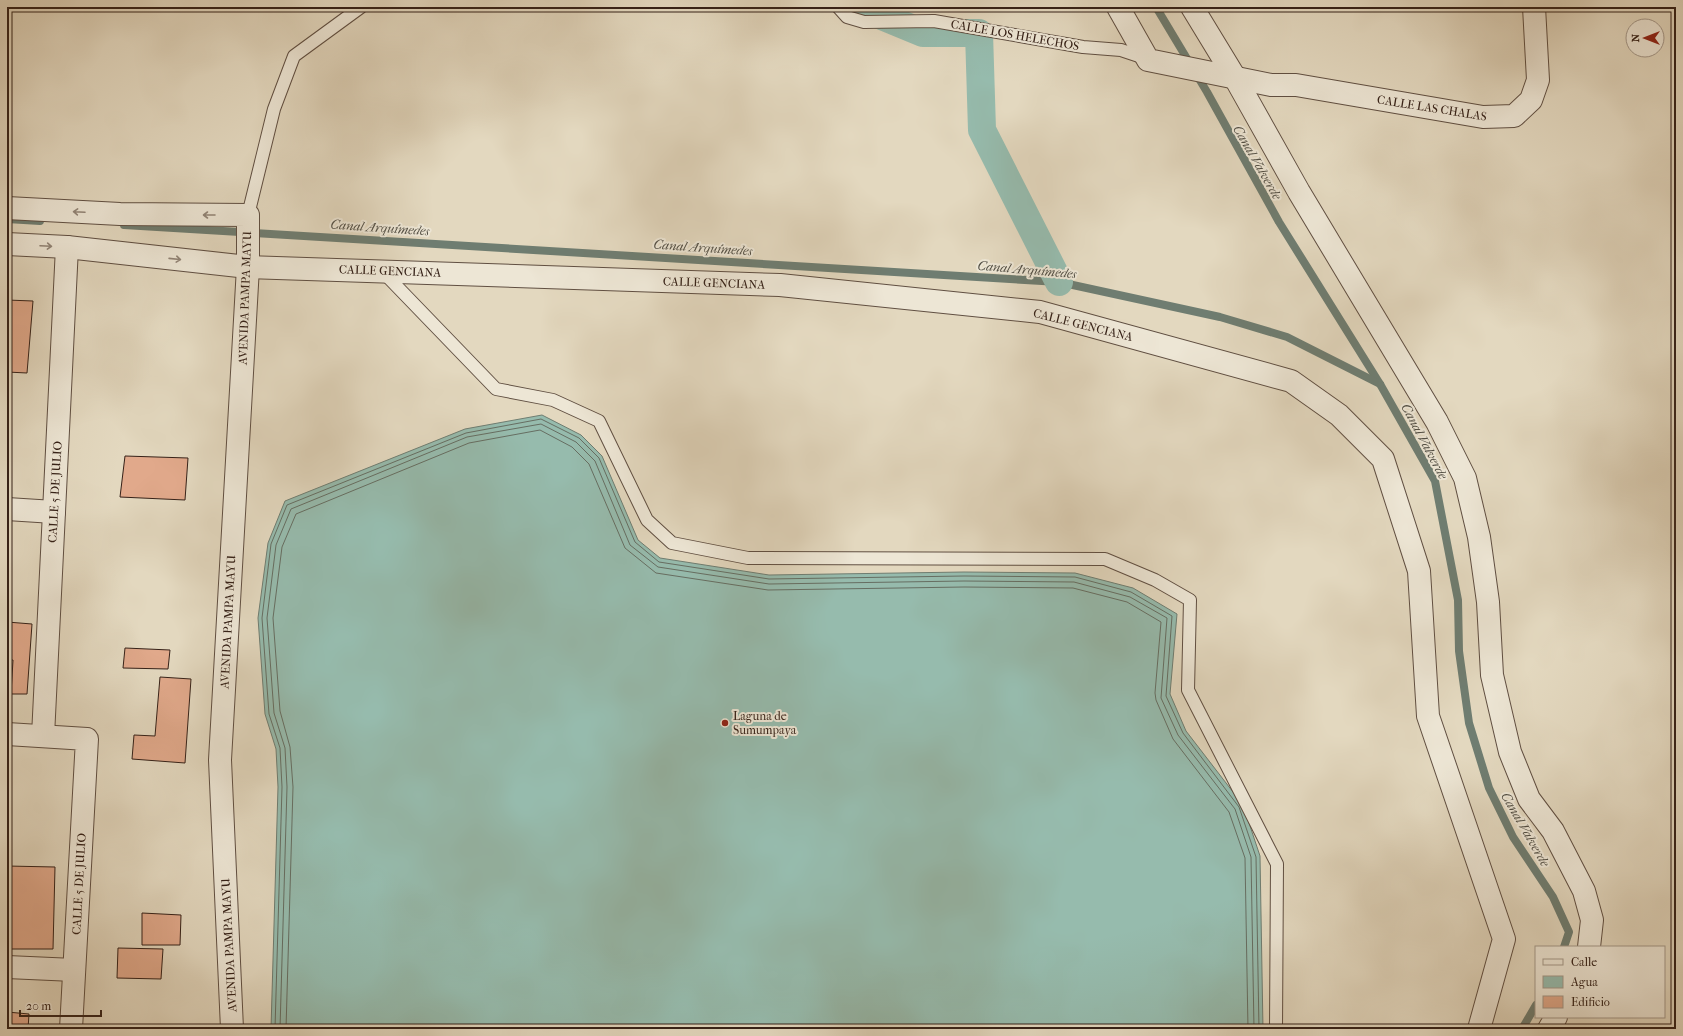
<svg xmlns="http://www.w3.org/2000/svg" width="1683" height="1036" font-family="'IM FELL French Canon',serif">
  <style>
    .water { fill: #96bbad; stroke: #6f7d71 }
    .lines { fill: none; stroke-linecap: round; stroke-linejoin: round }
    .shore { stroke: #666e62; stroke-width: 1 }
    .stream { stroke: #6f7d71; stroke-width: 8 }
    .canal { stroke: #96bbad; stroke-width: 28 }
    .building { fill: #e1a98b; stroke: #352118 }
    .lane-casing { stroke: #604f42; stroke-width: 14 }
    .street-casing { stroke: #604f42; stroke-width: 24 }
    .lane { stroke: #ede6d5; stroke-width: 12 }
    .street { stroke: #ede6d5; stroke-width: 22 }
    .oneway { stroke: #918476 }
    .poi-dot { fill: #8f2418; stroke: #ede6d5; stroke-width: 1.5 }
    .labels { text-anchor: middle; stroke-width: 4; stroke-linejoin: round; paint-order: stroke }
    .street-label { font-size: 12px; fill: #352118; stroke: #ede6d5 }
    .poi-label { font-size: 12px; fill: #352118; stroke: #ede6d5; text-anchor: start }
    .water-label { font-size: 13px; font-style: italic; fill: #524f45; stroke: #ede6d5 }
  </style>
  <rect width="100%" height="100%" fill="#e3d8bf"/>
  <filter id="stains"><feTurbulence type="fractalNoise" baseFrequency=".005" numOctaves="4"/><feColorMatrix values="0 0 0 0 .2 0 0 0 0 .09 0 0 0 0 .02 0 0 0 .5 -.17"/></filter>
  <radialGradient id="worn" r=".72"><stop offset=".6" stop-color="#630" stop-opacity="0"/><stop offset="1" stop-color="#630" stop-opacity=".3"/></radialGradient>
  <path class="water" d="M 542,415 L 581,435 L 602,456 L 638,540 L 660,558 L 769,575 L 964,572 L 1075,573 L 1133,588 L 1177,614 L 1170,694 L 1186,731 L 1243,805 L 1260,856 L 1263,1029 L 271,1029 L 278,787 L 276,749 L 265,714 L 258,618 L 268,543 L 285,501 L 465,429 Z"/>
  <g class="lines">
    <g class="shore">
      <path d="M 275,1029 L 282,787 L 280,748 L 269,714 L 262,618 L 271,544 L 287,505 L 466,433 L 541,419 L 579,438 L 599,458 L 635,542 L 659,562 L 769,579 L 964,576 L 1075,577 L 1131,592 L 1172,616 L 1166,696 L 1183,733 L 1239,807 L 1256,857 L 1259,1029"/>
      <path d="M 280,1029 L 287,787 L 285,748 L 274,713 L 267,618 L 276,545 L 291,509 L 467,437 L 541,424 L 576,442 L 595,461 L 630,545 L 658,567 L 769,584 L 964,581 L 1074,582 L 1130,597 L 1167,618 L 1161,698 L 1178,735 L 1235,809 L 1251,857 L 1254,1029"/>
      <path d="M 286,1029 L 293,787 L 290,747 L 280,711 L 273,618 L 282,547 L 296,514 L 469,443 L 540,430 L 572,447 L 589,464 L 625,548 L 656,573 L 768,590 L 964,587 L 1073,588 L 1127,602 L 1161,622 L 1155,693 L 1156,700 L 1173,739 L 1229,812 L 1245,858 L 1248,1029"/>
    </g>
    <g class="stream">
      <path d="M 1156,7 L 1207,92 L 1279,222 L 1380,384 L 1435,481 L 1458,600 L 1459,651 L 1469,723 L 1489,788 L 1513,837 L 1553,897 L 1569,932 L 1564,947"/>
      <path d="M 7,219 L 40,221"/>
      <path d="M 124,225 L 1059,282 L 1220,317 L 1287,337 L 1380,384"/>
      <path d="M 1522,1029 L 1536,1005"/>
    </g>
    <path class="canal" d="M 860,7 L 923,33 L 979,33 L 982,130 L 1059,282"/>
  </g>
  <g class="building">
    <path d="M 7,300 L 33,301 L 27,373 L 7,372 Z"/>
    <path d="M 125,456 L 188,458 L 185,500 L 120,497 Z"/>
    <path d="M 7,622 L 32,624 L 27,694 L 11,694 L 13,660 L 7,660 Z"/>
    <path d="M 125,648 L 170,650 L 168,669 L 123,668 Z"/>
    <path d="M 160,677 L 191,679 L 185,763 L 132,759 L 134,735 L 155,736 Z"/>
    <path d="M 7,866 L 55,867 L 53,949 L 7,949 Z"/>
    <path d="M 142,913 L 181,915 L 180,945 L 142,945 Z"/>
    <path d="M 118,948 L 163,949 L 161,979 L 117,978 Z"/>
    <path d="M 7,1012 L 29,1014 L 28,1029 L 34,1029 L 7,1029 Z"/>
  </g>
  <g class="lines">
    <defs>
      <g id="lane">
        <path d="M 838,7 L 847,17 L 864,22 L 934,21 L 1083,47 L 1121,50 L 1148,59"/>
        <path d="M 248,215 L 274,109 L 294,56 L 361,7"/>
        <path d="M 383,272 L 496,389 L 553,400 L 599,421 L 647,520 L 672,543 L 748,558 L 1105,559 L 1155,580 L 1190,600 L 1188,690 L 1277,864 L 1276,1029"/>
      </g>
      <g id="street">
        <path d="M 1118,7 L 1148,60 L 1271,85 L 1296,85 L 1483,117 L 1514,116 L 1531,100 L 1538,80 L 1534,7"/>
        <path d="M 1192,7 L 1234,76 L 1299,192 L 1437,422 L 1465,478 L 1479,537 L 1488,602 L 1492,675 L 1510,752 L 1529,799 L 1553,831 L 1584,891 L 1592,920 L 1589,947"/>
        <path d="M 7,208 L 120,214 L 248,215 L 248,267 L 220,760 L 232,1029"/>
        <path d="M 7,244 L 67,247 L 248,267 L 780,285 L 1040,312 L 1291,381 L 1339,415 L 1383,459 L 1419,571 L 1428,716 L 1504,939 L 1479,1029"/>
        <path d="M 7,509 L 54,512"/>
        <path d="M 7,734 L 87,739 L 71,1029"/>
        <path d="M 43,736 L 67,247"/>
        <path d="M 7,967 L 74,970"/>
        <path d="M 1549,1029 L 1556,1017"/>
      </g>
    </defs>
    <use href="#lane" class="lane-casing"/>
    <use href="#street" class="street-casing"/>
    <use href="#lane" class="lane"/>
    <use href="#street" class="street"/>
  </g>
  <defs><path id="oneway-shaft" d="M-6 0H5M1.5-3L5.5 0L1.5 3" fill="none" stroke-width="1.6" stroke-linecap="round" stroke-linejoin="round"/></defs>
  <g class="oneway">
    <use href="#oneway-shaft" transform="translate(79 212) rotate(-177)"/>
    <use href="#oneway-shaft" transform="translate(209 215) rotate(-180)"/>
    <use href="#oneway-shaft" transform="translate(46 246) rotate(3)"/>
    <use href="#oneway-shaft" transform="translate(175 259) rotate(6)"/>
  </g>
  <circle class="poi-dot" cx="725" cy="723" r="4"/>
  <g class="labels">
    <g class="street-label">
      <text transform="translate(1015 35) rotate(10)" y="4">CALLE LOS HELECHOS</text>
      <text transform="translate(1432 108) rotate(9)" y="4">CALLE LAS CHALAS</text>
      <text transform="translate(390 271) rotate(2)" y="4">CALLE GENCIANA</text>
      <text transform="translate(714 283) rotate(2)" y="4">CALLE GENCIANA</text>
      <text transform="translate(245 298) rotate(-88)" y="4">AVENIDA PAMPA MAYU</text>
      <text transform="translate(1083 325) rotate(14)" y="4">CALLE GENCIANA</text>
      <text transform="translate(55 492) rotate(-87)" y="4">CALLE 5 DE JULIO</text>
      <text transform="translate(228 622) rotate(-87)" y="4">AVENIDA PAMPA MAYU</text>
      <text transform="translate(79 884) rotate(-87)" y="4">CALLE 5 DE JULIO</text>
      <text transform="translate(229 945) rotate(-93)" y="4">AVENIDA PAMPA MAYU</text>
    </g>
    <g class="poi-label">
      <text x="733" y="720">Laguna de<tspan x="733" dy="14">Sumumpaya</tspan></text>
    </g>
    <g class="water-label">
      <text transform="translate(1258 162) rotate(60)" y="5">Canal Valverde</text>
      <text transform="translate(380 227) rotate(4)" y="5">Canal Arquímedes</text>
      <text transform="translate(703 247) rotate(4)" y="5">Canal Arquímedes</text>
      <text transform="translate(1027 269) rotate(5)" y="5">Canal Arquímedes</text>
      <text transform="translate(1425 441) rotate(62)" y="5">Canal Valverde</text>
      <text transform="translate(1526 829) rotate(60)" y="5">Canal Valverde</text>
    </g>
  </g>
  <rect width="1683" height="1036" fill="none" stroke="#e3d8bf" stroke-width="24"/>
  <rect x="8" y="8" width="1667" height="1020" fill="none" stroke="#352118" stroke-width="2"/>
  <rect x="12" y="12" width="1659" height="1012" fill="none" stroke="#352118"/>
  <rect x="1535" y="946" width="130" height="72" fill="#ede6d5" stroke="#a39789"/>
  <rect x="1543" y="959" width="20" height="6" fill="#ede6d5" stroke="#a39789"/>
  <text x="1571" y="966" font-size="12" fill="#352118">Calle</text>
  <rect x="1543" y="976" width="20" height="12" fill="#96bbad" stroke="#a39789"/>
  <text x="1571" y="986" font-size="12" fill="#352118">Agua</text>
  <rect x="1543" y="996" width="20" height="12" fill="#e1a98b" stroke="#a39789"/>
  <text x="1571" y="1006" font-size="12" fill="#352118">Edificio</text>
  <g transform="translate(1645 38) rotate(270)"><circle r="19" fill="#ede6d5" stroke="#a39789"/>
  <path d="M0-3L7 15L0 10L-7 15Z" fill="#8f2418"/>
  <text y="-6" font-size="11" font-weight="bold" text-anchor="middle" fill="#352118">N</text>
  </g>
  <path d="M20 1010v6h81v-6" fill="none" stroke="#352118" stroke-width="2"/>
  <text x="26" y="1010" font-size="12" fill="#352118" stroke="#ede6d5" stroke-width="3" paint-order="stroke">20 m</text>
  <rect width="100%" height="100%" filter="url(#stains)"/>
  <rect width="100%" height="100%" fill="url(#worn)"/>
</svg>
